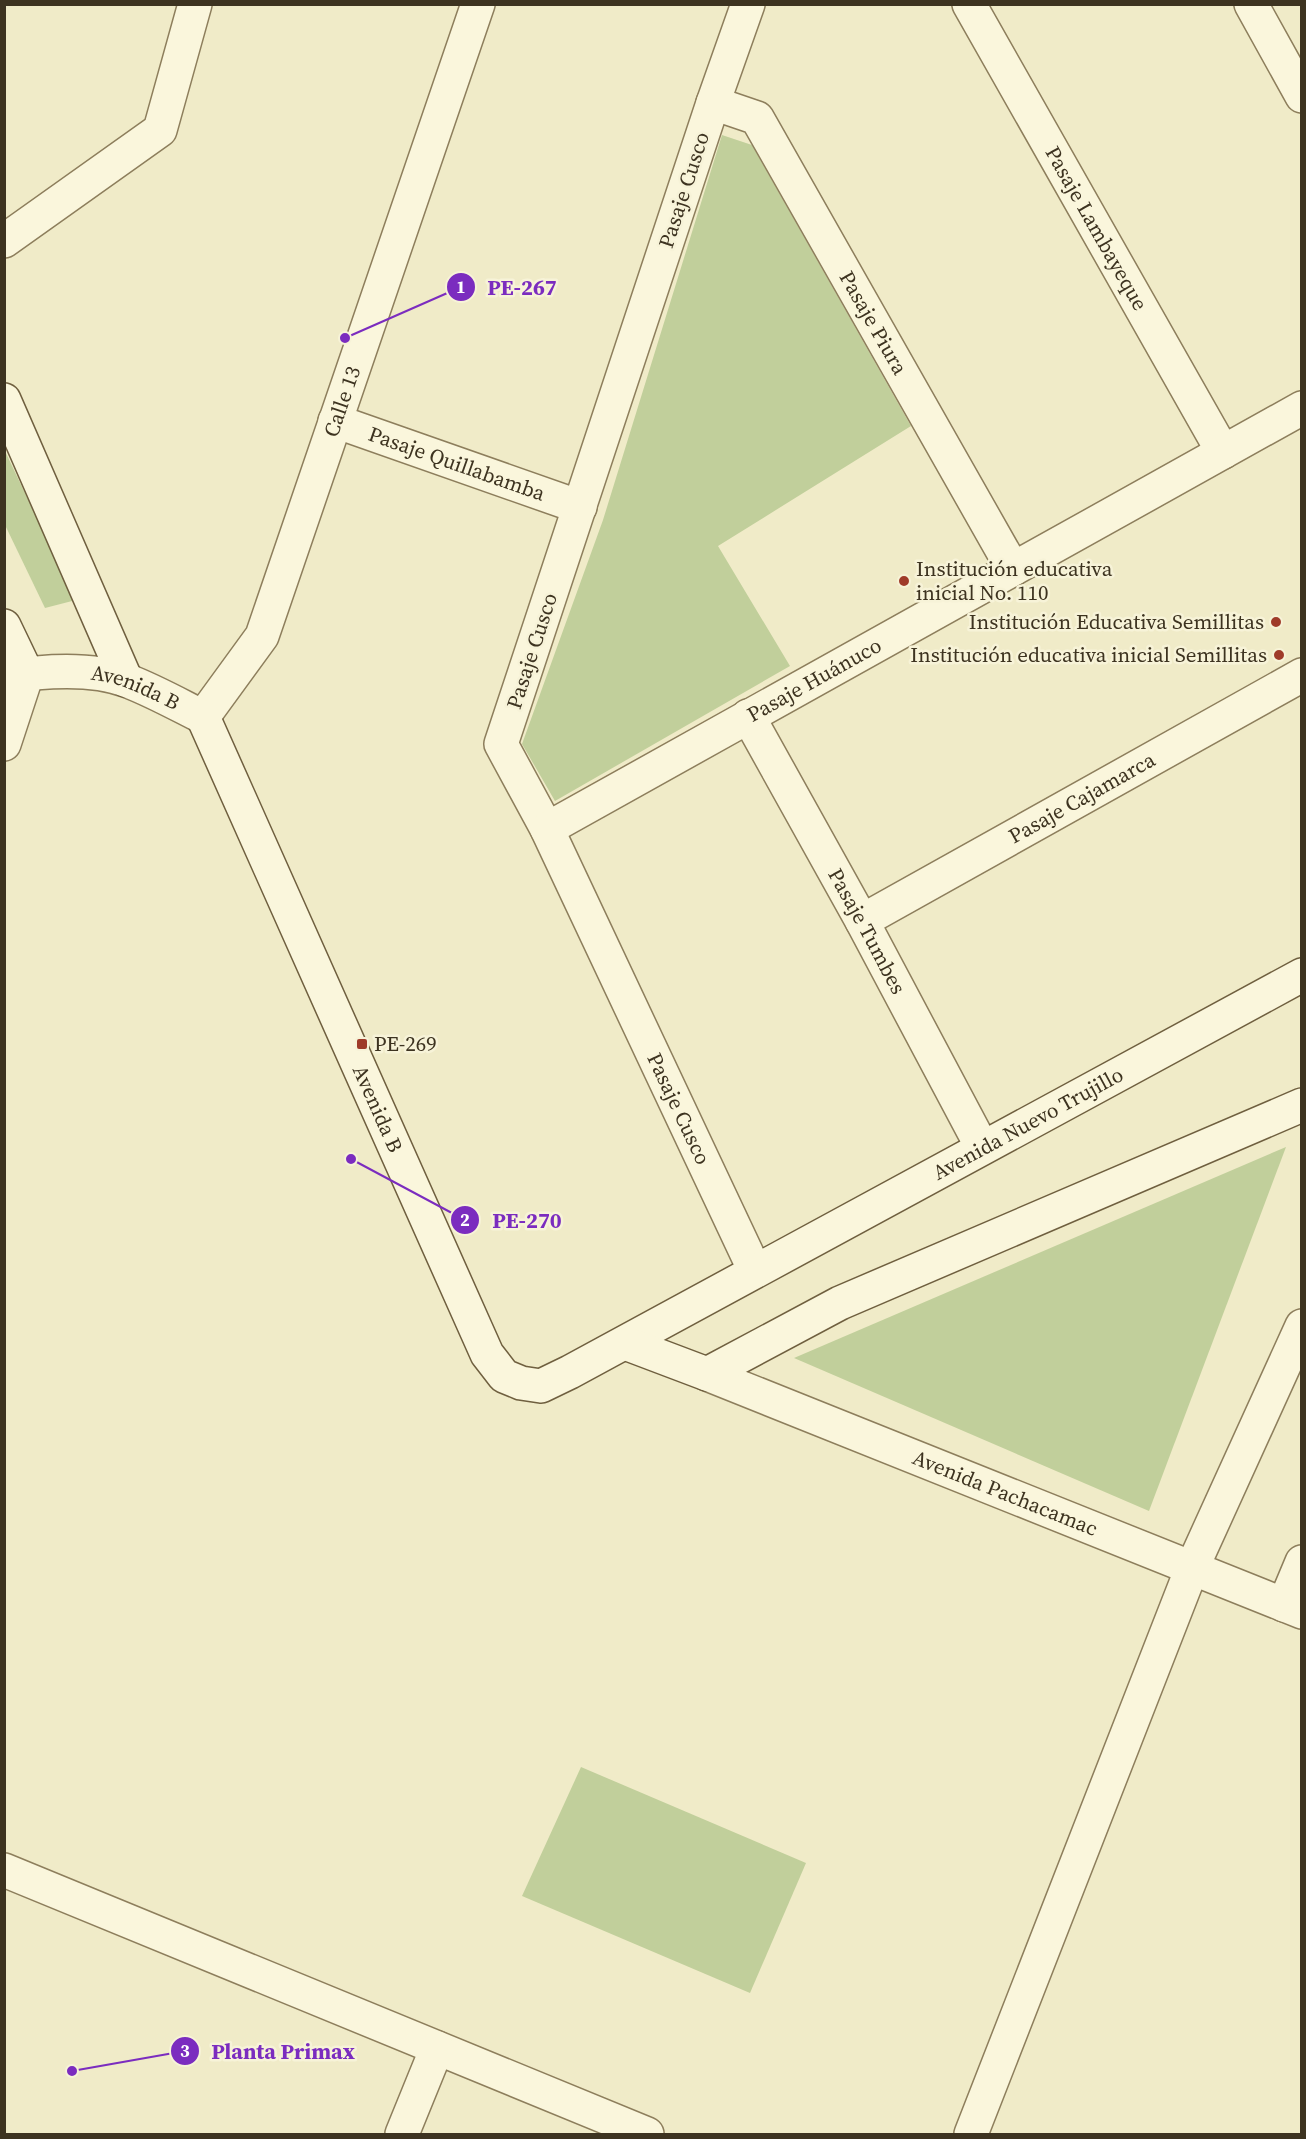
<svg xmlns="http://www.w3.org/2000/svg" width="1306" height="2139" font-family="'Source Serif 4',serif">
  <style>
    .green { fill: #c1cf9b }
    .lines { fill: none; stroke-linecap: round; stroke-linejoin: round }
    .minor-casing { stroke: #8d7e5c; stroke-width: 36 }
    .tertiary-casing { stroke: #8d7e5c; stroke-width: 36 }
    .secondary-casing { stroke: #6f5f3f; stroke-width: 36 }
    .minor { stroke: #faf6dc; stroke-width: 33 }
    .tertiary { stroke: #faf6dc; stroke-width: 33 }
    .secondary { stroke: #faf6dc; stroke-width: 33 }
    .poi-dot { fill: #9f3b29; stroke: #f7f3d8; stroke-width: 2 }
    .labels { text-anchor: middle; stroke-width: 5; stroke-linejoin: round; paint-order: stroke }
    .street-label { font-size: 21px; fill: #3d3320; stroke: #f7f3d8 }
    .poi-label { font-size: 21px; fill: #3d3320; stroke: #f7f3d8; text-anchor: start }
    .leader { fill: none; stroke: #7b2cbf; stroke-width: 2 }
    .callout-dot { fill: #7b2cbf; stroke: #f7f3d8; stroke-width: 2 }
    .mark-label { font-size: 18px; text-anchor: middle; font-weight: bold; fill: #fff }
    .callout-label { font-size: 22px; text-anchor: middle; font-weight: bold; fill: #7b2cbf; stroke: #f7f3d8; stroke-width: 5; stroke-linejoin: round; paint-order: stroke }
  </style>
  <rect width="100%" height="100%" fill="#f0ebc8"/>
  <g class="green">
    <path d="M 722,135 L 752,145 L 911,426 L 718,546 L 790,666 L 555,801 L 522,744 L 603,520 Z"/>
    <path d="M 4,449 L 76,600 L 45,608 L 5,525 Z"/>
    <path d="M 1286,1147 L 1149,1511 L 794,1358 Z"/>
    <path d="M 581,1767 L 806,1863 L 750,1993 L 522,1896 Z"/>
  </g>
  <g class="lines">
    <defs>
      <g id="minor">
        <path id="s1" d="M 748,4 L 713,103 L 501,744 L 547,829 L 755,1271"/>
        <path id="s2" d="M 969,4 L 1223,452"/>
        <path d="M 1251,4 L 1302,96"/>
        <path id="s3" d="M 713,103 L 757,118 L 1013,569"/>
        <path d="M 4,241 L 160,130 L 195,4"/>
        <path id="s4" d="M 335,421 L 580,507"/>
        <path id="s5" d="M 748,716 L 862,921 L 982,1147"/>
        <path id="s6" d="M 203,717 L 262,636 L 478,4"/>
        <path id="s7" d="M 547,829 L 1302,408"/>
        <path id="s8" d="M 862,921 L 1302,675"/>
        <path d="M 1284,1605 L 1302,1562"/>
        <path d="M 4,1870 L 647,2134"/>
        <path d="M 402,2134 L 437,2048"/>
        <path d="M 971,2134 L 1192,1568 L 1302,1326"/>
      </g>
      <g id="tertiary">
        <path id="s9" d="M 4,677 C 42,671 92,667 128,681 C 154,691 179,705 203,717"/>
        <path d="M 4,744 L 27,674"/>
        <path id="s10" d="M 707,1374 L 1302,1612"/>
      </g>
      <g id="secondary">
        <path d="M 4,400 L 126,680"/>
        <path d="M 4,626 L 27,674"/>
        <path id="s11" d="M 203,717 L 487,1354 L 504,1376 L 521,1383 L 541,1386 L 570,1372 L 1302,975"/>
        <path d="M 625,1343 L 707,1374 L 840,1303 L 1302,1105"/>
      </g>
    </defs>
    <use href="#minor" class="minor-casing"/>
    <use href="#tertiary" class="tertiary-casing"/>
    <use href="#secondary" class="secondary-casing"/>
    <use href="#minor" class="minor"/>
    <use href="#tertiary" class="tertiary"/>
    <use href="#secondary" class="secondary"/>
  </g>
  <g class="poi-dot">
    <circle cx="904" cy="581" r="6"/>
    <circle cx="1276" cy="622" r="6"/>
    <circle cx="1279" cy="655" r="6"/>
    <rect x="356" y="1038" width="12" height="12" rx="3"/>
  </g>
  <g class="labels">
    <g class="street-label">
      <text transform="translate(684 190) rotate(-72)" y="7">Pasaje Cusco</text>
      <text dy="7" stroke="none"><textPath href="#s2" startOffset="258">Pasaje Lambayeque</textPath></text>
      <text dy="7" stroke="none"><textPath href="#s3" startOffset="282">Pasaje Piura</textPath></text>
      <text dy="7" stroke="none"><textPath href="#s6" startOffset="348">Calle 13</textPath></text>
      <text dy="7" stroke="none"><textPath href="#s4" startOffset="129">Pasaje Quillabamba</textPath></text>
      <text transform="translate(532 651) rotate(-72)" y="7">Pasaje Cusco</text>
      <text dy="7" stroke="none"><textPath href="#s7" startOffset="306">Pasaje Huánuco</textPath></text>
      <text dy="7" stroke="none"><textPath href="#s9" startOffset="134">Avenida B</textPath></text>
      <text dy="7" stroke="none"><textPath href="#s8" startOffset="252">Pasaje Cajamarca</textPath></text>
      <text dy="7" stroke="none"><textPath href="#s5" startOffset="246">Pasaje Tumbes</textPath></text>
      <text dy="7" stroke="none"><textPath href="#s11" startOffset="429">Avenida B</textPath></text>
      <text dy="7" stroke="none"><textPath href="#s1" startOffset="1186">Pasaje Cusco</textPath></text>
      <text dy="7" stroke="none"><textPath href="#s11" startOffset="1317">Avenida Nuevo Trujillo</textPath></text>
      <text dy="7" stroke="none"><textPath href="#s10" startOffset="321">Avenida Pachacamac</textPath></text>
    </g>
    <g class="poi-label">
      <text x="916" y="576">Institución educativa<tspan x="916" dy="24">inicial No. 110</tspan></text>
      <text x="1264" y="629" text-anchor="end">Institución Educativa Semillitas</text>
      <text x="1267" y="662" text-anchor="end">Institución educativa inicial Semillitas</text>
      <text x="374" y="1051">PE-269</text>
    </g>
  </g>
  <path class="leader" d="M345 338L461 287M351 1159L465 1220M72 2071L185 2051"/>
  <g class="callout-dot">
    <circle cx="345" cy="338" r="6"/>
    <circle cx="351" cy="1159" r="6"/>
    <circle cx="72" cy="2071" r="6"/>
    <circle cx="461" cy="287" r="15"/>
    <circle cx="465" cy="1220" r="15"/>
    <circle cx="185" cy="2051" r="15"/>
  </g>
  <g class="mark-label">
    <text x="461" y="293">1</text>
    <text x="465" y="1226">2</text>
    <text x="185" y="2057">3</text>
  </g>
  <g class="callout-label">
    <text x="522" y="295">PE-267</text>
    <text x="527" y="1228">PE-270</text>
    <text x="283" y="2059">Planta Primax</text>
  </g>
  <rect width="1306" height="2139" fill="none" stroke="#3d3320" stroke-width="12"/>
</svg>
